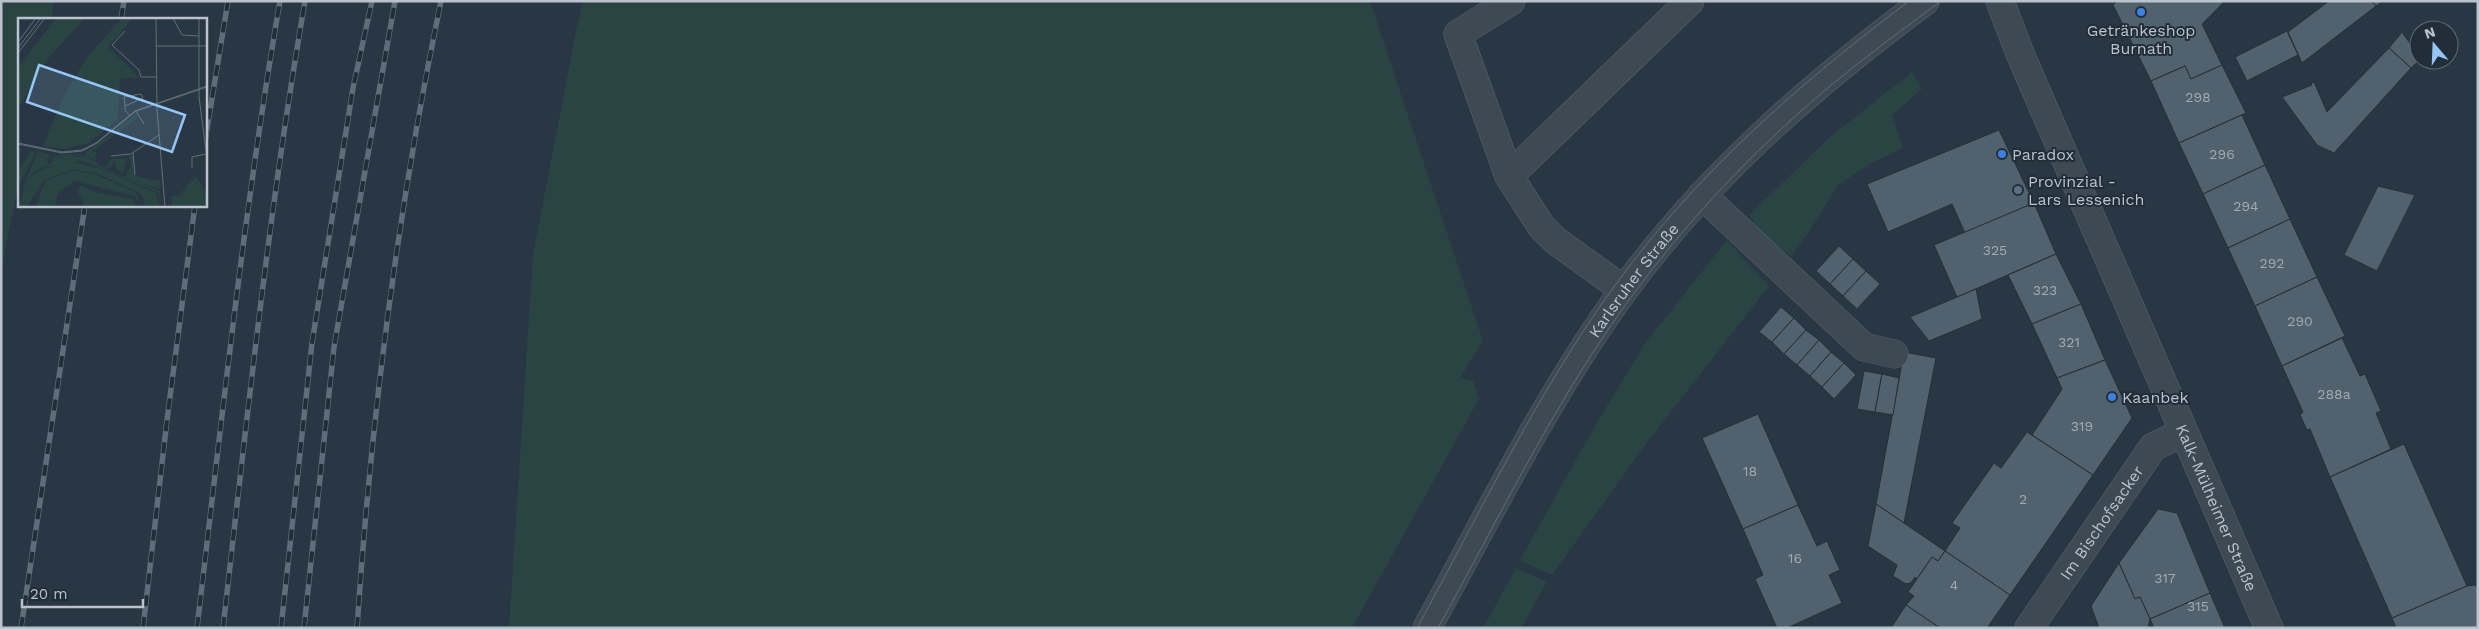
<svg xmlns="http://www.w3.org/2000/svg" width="2479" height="629" font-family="'Work Sans',sans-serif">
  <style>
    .green { fill: #2a4444 }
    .building { fill: #52616e; stroke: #23303b }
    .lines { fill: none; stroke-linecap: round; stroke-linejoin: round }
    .minor-casing { stroke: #5b6670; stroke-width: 29 }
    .minor { stroke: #3d4953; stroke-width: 28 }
    .tram { stroke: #5f6d7a; stroke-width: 1 }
    .rail-casing { stroke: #5f6d7a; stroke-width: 5.5 }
    .rail { stroke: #212e39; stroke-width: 4; stroke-dasharray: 11; stroke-linecap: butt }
    .shop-dot { fill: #3f7fe0; stroke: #212e39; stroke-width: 2 }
    .service-dot { fill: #5c6f8a; stroke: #212e39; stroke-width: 2 }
    .labels { text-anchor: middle; stroke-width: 4; stroke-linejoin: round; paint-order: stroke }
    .number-label { font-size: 14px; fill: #a0aab5 }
    .poi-label { font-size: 16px; fill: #bac3cd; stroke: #212e39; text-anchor: start }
    .street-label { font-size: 16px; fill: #bac3cd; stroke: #212e39 }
    .inset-road { fill: none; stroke: #626f7a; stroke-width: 1 }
    .view { fill: #96c6f6; fill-opacity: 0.15; stroke: #96c6f6; stroke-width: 2.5 }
    .inset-edge { fill: none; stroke: #bac3cd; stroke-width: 2.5 }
  </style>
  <rect width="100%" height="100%" fill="#283743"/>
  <g class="green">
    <path d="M 1,1 L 55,1 L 51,19 L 19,19 L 19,182 L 1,269 Z"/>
    <path d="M 583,1 L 1370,1 L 1483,341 L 1460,378 L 1473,381 L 1479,399 L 1352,628 L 509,628 L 533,254 L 577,26 Z"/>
    <path d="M 1912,72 L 1922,89 L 1892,115 L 1903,148 L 1870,164 L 1838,185 L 1810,230 L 1791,256 L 1762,236 L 1749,215 L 1830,137 Z"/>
    <path d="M 1727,240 L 1769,286 L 1648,441 L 1552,575 L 1520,560 L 1596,424 L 1644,345 Z"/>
    <path d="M 1516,568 L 1547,582 L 1521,628 L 1483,628 Z"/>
  </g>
  <g class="building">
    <path d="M 2117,1 L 2225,1 L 2202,24 L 2222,65 L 2191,79 L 2185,66 L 2151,81 L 2113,5 Z"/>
    <path d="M 2329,1 L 2372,1 L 2376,6 L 2302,63 L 2288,32 Z"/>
    <path d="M 2372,1 L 2383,1 L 2376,6 Z"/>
    <path d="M 2287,31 L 2298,55 L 2247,81 L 2235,57 Z"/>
    <path d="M 2402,32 L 2419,56 L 2420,60 L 2411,68 L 2389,48 Z"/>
    <path d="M 2389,48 L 2411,68 L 2334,153 L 2317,145 L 2282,97 L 2312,85 L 2311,83 L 2314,82 L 2327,112 Z"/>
    <path d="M 2222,65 L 2246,113 L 2179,143 L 2151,81 L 2185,66 L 2191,79 Z"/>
    <path d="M 2242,115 L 2265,165 L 2203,194 L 2179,143 Z"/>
    <path d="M 1999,130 L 2034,203 L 1965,233 L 1952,204 L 1888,232 L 1867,184 Z"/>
    <path d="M 2265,165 L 2290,219 L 2228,248 L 2203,194 Z"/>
    <path d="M 2378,186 L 2415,195 L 2377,271 L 2344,255 Z"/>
    <path d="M 2034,203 L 2056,254 L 1957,297 L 1934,245 Z"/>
    <path d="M 2290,219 L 2317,277 L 2255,306 L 2228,248 Z"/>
    <path d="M 1839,246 L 1853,259 L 1830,284 L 1816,271 Z"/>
    <path d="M 2056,254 L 2081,304 L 2032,324 L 2008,275 Z"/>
    <path d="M 1853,259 L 1866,271 L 1843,296 L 1830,284 Z"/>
    <path d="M 1866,271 L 1880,284 L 1857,309 L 1843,296 Z"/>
    <path d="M 2317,277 L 2345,336 L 2282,366 L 2255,306 Z"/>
    <path d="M 1976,289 L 1982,319 L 1929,341 L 1910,317 Z"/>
    <path d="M 2081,304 L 2105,360 L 2057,378 L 2032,324 Z"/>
    <path d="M 1781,307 L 1794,318 L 1772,342 L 1759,332 Z"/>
    <path d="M 1794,318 L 1806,330 L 1784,354 L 1772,342 Z"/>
    <path d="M 1806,330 L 1819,340 L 1797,365 L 1784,354 Z"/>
    <path d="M 2342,338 L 2360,376 L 2365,374 L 2381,411 L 2376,413 L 2391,449 L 2330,477 L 2310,429 L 2307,430 L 2300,415 L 2303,412 L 2282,366 Z"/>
    <path d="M 1819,340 L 1831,352 L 1810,376 L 1797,365 Z"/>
    <path d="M 1831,352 L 1844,363 L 1822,387 L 1810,376 Z"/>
    <path d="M 1904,352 L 1936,358 L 1904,523 L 1876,504 Z"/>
    <path d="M 2105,360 L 2132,418 L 2093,475 L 2032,435 L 2062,389 L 2057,378 Z"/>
    <path d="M 1844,363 L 1856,375 L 1834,399 L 1822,387 Z"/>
    <path d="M 1864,371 L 1882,374 L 1875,412 L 1857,409 Z"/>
    <path d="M 1882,374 L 1899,378 L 1893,415 L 1875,412 Z"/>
    <path d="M 1758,414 L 1798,505 L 1743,529 L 1702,438 Z"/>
    <path d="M 2027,432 L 2093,475 L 2010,595 L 1945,551 L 1960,528 L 1952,523 L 1994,463 L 2001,468 Z"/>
    <path d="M 2404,444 L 2467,586 L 2392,618 L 2330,477 Z"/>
    <path d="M 1876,504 L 1945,551 L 1938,561 L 1932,557 L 1917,579 L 1915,577 L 1911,583 L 1906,584 L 1893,576 L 1897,565 L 1868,546 Z"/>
    <path d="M 1798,505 L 1817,546 L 1827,541 L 1840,570 L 1829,575 L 1842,603 L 1787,628 L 1777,628 L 1755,579 L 1763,575 L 1743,529 Z"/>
    <path d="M 2158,509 L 2177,513 L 2210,593 L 2150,619 L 2140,597 L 2135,599 L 2119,563 Z"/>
    <path d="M 1945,551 L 2010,595 L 1987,628 L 1940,628 L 1906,605 L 1914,596 L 1908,592 L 1917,579 L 1932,557 L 1938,561 Z"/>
    <path d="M 2119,563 L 2135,599 L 2140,597 L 2150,619 L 2148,628 L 2099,628 L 2091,606 Z"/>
    <path d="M 2476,585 L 2478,590 L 2478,628 L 2396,628 L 2392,618 L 2467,586 Z"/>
    <path d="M 2210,593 L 2225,628 L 2154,628 L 2150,619 Z"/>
    <path d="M 1906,605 L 1940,628 L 1891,628 Z"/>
  </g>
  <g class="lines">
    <defs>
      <g id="minor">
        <path d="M 1511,1 L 1458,34 L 1509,176 L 1541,226 L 1556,241 L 1624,290"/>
        <path id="s1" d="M 2000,1 L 2021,56 L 2269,628"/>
        <path d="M 1509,176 L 1690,1"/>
        <path d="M 1702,195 L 1864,347 L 1894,354"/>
        <path id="s2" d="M 1427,628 C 1489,515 1548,394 1624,290 C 1707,176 1812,85 1925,1"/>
        <path id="s3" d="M 2029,628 L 2153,447 L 2184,432"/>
      </g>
    </defs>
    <use href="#minor" class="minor-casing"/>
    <use href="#minor" class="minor"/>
    <g class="tram">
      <path d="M 1417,628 C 1480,513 1538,391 1616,284 C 1698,172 1799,84 1909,1"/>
      <path d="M 1438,628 C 1499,518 1557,397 1632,296 C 1688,220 1753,151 1824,91 C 1862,59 1902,30 1941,1"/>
    </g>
    <defs>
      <g id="rail">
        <path d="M 121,19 L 124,1"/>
        <path d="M 205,141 L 228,1"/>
        <path d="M 21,628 L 85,205"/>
        <path d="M 143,628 L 167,420 L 195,205"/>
        <path d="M 197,628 C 222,418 244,209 280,1"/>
        <path d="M 223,628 C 247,418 269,209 305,1"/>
        <path d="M 281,628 L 312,343 L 353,88 L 372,1"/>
        <path d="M 304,628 L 334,347 L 395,1"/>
        <path d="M 357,628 C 371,417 398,208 441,1"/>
      </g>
    </defs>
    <use href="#rail" class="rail-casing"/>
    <use href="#rail" class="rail"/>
  </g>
  <g class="shop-dot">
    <circle cx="2141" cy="12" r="5"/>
    <circle cx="2002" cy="154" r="5"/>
    <circle cx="2112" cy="397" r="5"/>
  </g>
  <circle class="service-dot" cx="2018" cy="190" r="5"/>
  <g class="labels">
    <g class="number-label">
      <text x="2198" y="102">298</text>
      <text x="2222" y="159">296</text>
      <text x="2246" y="211">294</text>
      <text x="1995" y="255">325</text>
      <text x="2272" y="268">292</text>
      <text x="2045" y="295">323</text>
      <text x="2300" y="326">290</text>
      <text x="2069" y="347">321</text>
      <text x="2334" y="399">288a</text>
      <text x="2082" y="431">319</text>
      <text x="1750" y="476">18</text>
      <text x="2023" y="504">2</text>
      <text x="1795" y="563">16</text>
      <text x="2165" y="583">317</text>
      <text x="1954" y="590">4</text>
      <text x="2198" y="611">315</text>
    </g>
    <g class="poi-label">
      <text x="2141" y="36" text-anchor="middle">Getränkeshop<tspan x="2141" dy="18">Burnath</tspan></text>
      <text x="2012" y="160">Paradox</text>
      <text x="2028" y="187">Provinzial -<tspan x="2028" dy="18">Lars Lessenich</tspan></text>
      <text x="2122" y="403">Kaanbek</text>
    </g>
    <g class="street-label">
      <text dy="6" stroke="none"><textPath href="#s2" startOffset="405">Karlsruher Straße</textPath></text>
      <text dy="6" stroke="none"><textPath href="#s1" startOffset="551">Kalk-Mülheimer Straße</textPath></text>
      <text dy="6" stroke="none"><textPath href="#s3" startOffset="128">Im Bischofsacker</textPath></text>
    </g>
  </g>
  <g transform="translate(18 18)">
    <rect width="189" height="189" fill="#283743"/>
    <path d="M 38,0 L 67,0 L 28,43 L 0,91 L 0,50 ZM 115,0 L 90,29 L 122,60 L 102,60 L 100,101 L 71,125 L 46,131 L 25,128 L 48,73 L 70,38 L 103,1 ZM 118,96 L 120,100 L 72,135 L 78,133 L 78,143 L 88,148 L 93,141 L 109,140 L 105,155 L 98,151 L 97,143 L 91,151 L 66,136 ZM 13,133 L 18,134 L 0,168 L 0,154 ZM 20,133 L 34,138 L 29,139 L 30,146 L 34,145 L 35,139 L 47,140 L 35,137 L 64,136 L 51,139 L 68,138 L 91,153 L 142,173 L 143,189 L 141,175 L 65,143 L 23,150 L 14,156 L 2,176 ZM 111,138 L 115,138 L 116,157 L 133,162 L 142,162 L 143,171 L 118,164 L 122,161 L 117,163 L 107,159 L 113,147 ZM 55,144 L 83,151 L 138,175 L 142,189 L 127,189 L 124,177 L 118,173 L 80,156 L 55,151 L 26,162 L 9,189 L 0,189 L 8,166 L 15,157 L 24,151 ZM 55,152 L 79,157 L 117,174 L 125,189 L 116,178 L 56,163 L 40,175 L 37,188 L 18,189 L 27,163 ZM 178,158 L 189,176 L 189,189 L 154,189 L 153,178 L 160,178 ZM 62,167 L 76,174 L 114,181 L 119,189 L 63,189 L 66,186 L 60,174 Z" fill="#2a4444"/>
    <path class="inset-road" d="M 138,0 L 139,91 L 147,189M 155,0 L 164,17 L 181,18M 181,0 L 181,79 L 189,140M 107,13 L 94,27 L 121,52 L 123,59 L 138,59M 0,24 L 18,0M 138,28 L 189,28M 0,30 L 23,0M 0,35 L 27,0M 107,88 L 125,80 L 123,76 L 106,79 L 107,88 L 107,92 L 111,97M 118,93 L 126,106M 0,125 L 44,134 L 64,132 L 78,125 L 117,93 L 189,68M 0,126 L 44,135 L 64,133 L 79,125 L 118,93 L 189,69M 115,135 L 117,157M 93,138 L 113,136 L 141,117M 174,150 L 174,139 L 188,136"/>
    <path class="view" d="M 21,47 L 167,97 L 154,134 L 9,84 Z"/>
    <rect width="189" height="189" class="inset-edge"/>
  </g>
  <rect width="2479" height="629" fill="none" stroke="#bac3cd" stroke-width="5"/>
  <g transform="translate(2434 45) rotate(341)"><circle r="24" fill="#212e39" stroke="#5e6a74"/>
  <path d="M0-4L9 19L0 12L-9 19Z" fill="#96c6f6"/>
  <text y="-8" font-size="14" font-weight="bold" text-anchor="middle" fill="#bac3cd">N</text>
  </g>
  <path d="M22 599v8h121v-8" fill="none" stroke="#bac3cd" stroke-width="2.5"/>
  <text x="30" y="599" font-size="15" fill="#bac3cd" stroke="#212e39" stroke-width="4" paint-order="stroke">20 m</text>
</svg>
